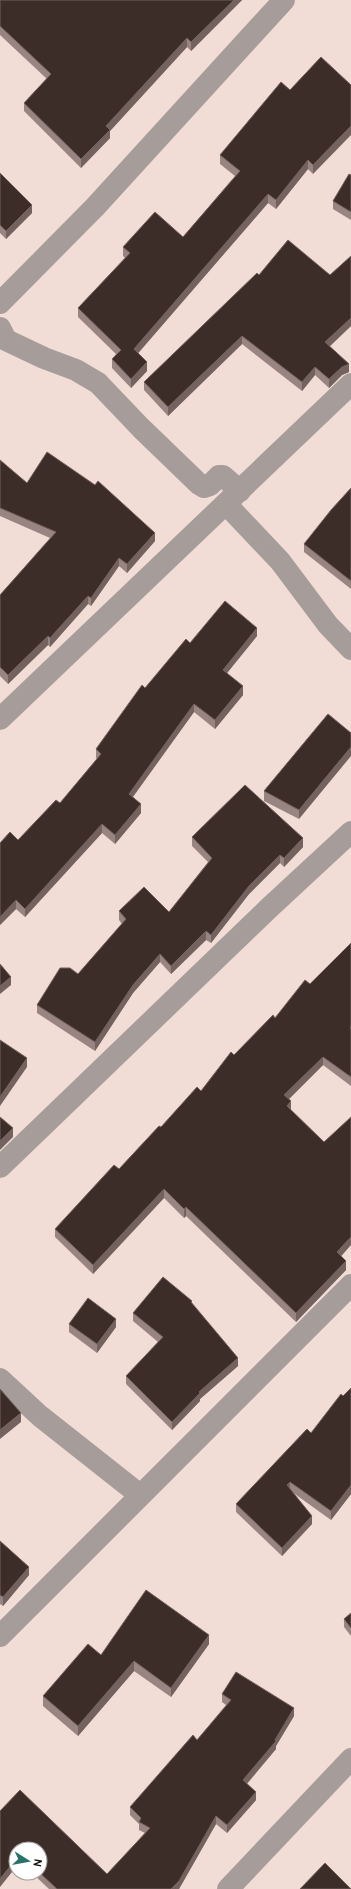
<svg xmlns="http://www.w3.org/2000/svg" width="351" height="1889" font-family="Overpass,sans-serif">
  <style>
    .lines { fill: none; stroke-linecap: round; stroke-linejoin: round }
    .minor { stroke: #a69d9a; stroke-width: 22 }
    .wall { fill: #988480 }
    .shaded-wall { fill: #73625d }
    .building { fill: #3d2d29; stroke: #73625d }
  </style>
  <rect width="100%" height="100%" fill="#f2dcd6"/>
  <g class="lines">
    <g class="minor">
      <path d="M 0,303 L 95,207 L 284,0"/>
      <path d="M 0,328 L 6,340 L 44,358 L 76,370 L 98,383 L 141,428 L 199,484 L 204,487 L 210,485 L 219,476 L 223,476 L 240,491"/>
      <path d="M 226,504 L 280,561 L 328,625 L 351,649"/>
      <path d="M 0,719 L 351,384"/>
      <path d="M 0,1167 L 269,908 L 351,832"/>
      <path d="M 0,1379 L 40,1416 L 140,1495"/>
      <path d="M 0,1636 L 351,1285"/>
      <path d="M 228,1889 L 351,1759"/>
    </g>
  </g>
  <g class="wall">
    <path d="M 0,0 L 242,0 L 191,51 L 187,47 L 110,131 L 110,138 L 81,168 L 24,111 L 24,103 L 47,79 L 0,35 Z"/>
    <path d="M 321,57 L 313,174 L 308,169 L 276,209 L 268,203 L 138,353 L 147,371 L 131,388 L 112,368 L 112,359 L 116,354 L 78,317 L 78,308 L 125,258 L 123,256 L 123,247 L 183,237 L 235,176 L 220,164 L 220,155 L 290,90 Z"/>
    <path d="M 0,173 L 32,213 L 6,239 L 0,233 Z"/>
    <path d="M 351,175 L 351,220 L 333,209 L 333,201 Z"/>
    <path d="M 351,256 L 351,326 L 329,346 L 349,372 L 342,375 L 329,388 L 315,375 L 302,391 L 242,344 L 168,416 L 144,390 L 144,382 L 259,275 L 330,275 Z"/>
    <path d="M 0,460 L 27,483 L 155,541 L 127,573 L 119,566 L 91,606 L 88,604 L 50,647 L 48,645 L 8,684 L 0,676 L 0,595 L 50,538 L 0,516 Z"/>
    <path d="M 351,488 L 351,589 L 304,552 L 304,544 Z"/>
    <path d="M 257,636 L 227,673 L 243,695 L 215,729 L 194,712 L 133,797 L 141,813 L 115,844 L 102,833 L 25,917 L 16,909 L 0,925 L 0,843 L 18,840 L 60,803 L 97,759 L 96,758 L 96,749 L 145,688 L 190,643 Z"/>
    <path d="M 328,714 L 299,819 L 264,801 L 264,791 Z"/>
    <path d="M 192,837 L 303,847 L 284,867 L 280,863 L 249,894 L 211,943 L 206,940 L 171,974 L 160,962 L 133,993 L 95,1051 L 37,1013 L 37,1005 L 78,974 L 122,924 L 119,920 L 119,911 L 169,912 L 208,862 L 192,846 Z"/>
    <path d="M 351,943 L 351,1086 L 323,1065 L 289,1099 L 291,1109 L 346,1270 L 296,1322 L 186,1216 L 184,1218 L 164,1198 L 93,1274 L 55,1237 L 55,1229 L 119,1169 L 161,1127 L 201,1091 L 234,1055 L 275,1018 Z"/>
    <path d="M 192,1304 L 238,1366 L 200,1399 L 200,1401 L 172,1430 L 126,1384 L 126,1376 L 158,1342 L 133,1321 L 133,1313 Z"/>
    <path d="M 69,1324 L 116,1327 L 97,1353 L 69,1332 Z"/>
    <path d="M 351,1388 L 351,1494 L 331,1520 L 292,1492 L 312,1524 L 282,1556 L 236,1512 L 236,1504 L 311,1433 L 343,1396 Z"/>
    <path d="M 0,1541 L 29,1575 L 3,1606 L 0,1604 Z"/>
    <path d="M 351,1613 L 351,1636 L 344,1627 L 344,1619 Z"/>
    <path d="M 209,1644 L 171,1697 L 134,1671 L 78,1736 L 43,1706 L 43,1696 L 101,1655 Z"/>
    <path d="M 222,1694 L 294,1716 L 276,1746 L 276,1749 L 247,1784 L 256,1800 L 227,1833 L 216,1824 L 179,1889 L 49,1889 L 32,1873 L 40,1873 L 16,1849 L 0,1811 L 107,1874 L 145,1833 L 139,1830 L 139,1824 L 130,1815 L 130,1807 L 197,1740 L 226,1705 L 222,1702 Z"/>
  </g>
  <g class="shaded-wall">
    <path d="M 234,0 L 242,0 L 191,51 L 191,42 Z"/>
    <path d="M 187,38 L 187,47 L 110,131 L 110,138 L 81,168 L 81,159 L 106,126 Z"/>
    <path d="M 351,126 L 351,135 L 313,174 L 313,165 Z"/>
    <path d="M 308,160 L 308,169 L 276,209 L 276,200 Z"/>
    <path d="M 268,194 L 268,203 L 134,358 L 134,349 Z"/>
    <path d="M 32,205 L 32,213 L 6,239 L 6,231 Z"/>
    <path d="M 351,318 L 351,326 L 325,351 L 325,342 Z"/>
    <path d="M 242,336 L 242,344 L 168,416 L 168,407 Z"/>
    <path d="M 147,362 L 147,371 L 131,388 L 131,379 Z"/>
    <path d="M 349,364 L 349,372 L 342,375 L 329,388 L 329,379 L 342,367 Z"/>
    <path d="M 315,367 L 315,375 L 302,391 L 302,382 Z"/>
    <path d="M 155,533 L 155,541 L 127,573 L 127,564 Z"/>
    <path d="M 119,558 L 119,566 L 91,606 L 91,598 Z"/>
    <path d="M 88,596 L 88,604 L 50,647 L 50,638 Z"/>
    <path d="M 257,628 L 257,636 L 223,678 L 223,670 Z"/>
    <path d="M 48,636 L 48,645 L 8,684 L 8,675 Z"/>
    <path d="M 243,686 L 243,695 L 215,729 L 215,720 Z"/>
    <path d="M 194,704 L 194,712 L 129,802 L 129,794 Z"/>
    <path d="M 351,747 L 351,756 L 299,819 L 299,810 Z"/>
    <path d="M 141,804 L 141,813 L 115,844 L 115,835 Z"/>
    <path d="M 102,824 L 102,833 L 25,917 L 25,909 Z"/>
    <path d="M 303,838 L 303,847 L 284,867 L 284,858 Z"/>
    <path d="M 280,855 L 280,863 L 249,894 L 211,943 L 211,935 L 249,886 Z"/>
    <path d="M 16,900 L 16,909 L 0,925 L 0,917 Z"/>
    <path d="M 206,931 L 206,940 L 171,974 L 171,966 Z"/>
    <path d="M 160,954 L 160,962 L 133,993 L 95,1051 L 95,1042 L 133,985 Z"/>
    <path d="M 11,977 L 11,985 L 0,994 L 0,986 Z"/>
    <path d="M 323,1057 L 323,1065 L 284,1104 L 284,1095 Z"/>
    <path d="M 27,1058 L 27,1067 L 0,1106 L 0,1097 Z"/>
    <path d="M 291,1101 L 291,1109 L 287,1106 Z"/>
    <path d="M 13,1128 L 13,1137 L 0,1150 L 0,1141 Z"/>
    <path d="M 164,1189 L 164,1198 L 93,1274 L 93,1265 Z"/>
    <path d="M 186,1207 L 186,1216 L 184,1218 L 184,1209 Z"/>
    <path d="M 351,1237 L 351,1245 L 337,1261 L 337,1252 Z"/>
    <path d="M 346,1261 L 346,1270 L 296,1322 L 296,1313 Z"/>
    <path d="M 116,1319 L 116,1327 L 97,1353 L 97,1344 Z"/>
    <path d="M 238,1358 L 238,1366 L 200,1399 L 200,1401 L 172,1430 L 172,1422 L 199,1392 Z"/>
    <path d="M 21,1413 L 21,1422 L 0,1439 L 0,1430 Z"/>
    <path d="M 290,1482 L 290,1490 L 287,1485 Z"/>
    <path d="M 351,1485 L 351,1494 L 331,1520 L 331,1511 Z"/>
    <path d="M 312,1516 L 312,1524 L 282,1556 L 282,1548 Z"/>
    <path d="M 29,1567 L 29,1575 L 3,1606 L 3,1597 Z"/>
    <path d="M 209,1635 L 209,1644 L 171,1697 L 171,1688 Z"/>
    <path d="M 134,1661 L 134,1671 L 78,1736 L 78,1726 Z"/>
    <path d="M 294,1708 L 294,1716 L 276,1746 L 276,1749 L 243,1788 L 243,1780 L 275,1740 Z"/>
    <path d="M 256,1792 L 256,1800 L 227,1833 L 227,1825 Z"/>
    <path d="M 216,1816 L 216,1824 L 179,1889 L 171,1889 Z"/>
    <path d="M 16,1859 L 16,1867 L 0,1887 L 0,1879 Z"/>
  </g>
  <g class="building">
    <path d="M 0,0 L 234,0 L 191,42 L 187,38 L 106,126 L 110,130 L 81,159 L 24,103 L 51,74 L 0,26 Z"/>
    <path d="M 321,57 L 351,85 L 351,126 L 313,165 L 308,160 L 276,200 L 268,194 L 134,349 L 147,362 L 131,379 L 112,359 L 121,350 L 78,308 L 130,253 L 123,247 L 155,212 L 183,237 L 240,171 L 220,155 L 281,82 L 290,90 Z"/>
    <path d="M 0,173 L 32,205 L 6,231 L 0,225 Z"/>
    <path d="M 349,174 L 351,175 L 351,212 L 333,201 Z"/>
    <path d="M 288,240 L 330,275 L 351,256 L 351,318 L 325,342 L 349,364 L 342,367 L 329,379 L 315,367 L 302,382 L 242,336 L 168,407 L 144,382 L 257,273 L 259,275 Z"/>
    <path d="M 47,452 L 95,485 L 98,481 L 155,533 L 127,564 L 119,558 L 91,598 L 88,596 L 50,638 L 48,636 L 8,675 L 0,667 L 0,595 L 56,532 L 0,508 L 0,460 L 27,483 Z"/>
    <path d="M 351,488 L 351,581 L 304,544 L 331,510 Z"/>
    <path d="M 225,601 L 257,628 L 223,670 L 243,686 L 215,720 L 194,704 L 129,794 L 141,804 L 115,835 L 102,824 L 25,909 L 16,900 L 0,917 L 0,843 L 10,832 L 18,840 L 56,800 L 60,803 L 101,754 L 96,749 L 142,685 L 145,688 L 186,639 L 190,643 Z"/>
    <path d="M 328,714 L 351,733 L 351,747 L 299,810 L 264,791 Z"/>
    <path d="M 245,785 L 303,838 L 284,858 L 280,855 L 249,886 L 211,935 L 206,931 L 171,966 L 160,954 L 133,985 L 95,1042 L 37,1005 L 60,968 L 70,968 L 78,974 L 126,919 L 119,911 L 144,887 L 169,912 L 212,858 L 192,837 Z"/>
    <path d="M 351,943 L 351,1026 L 350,1028 L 351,1029 L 351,1077 L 323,1057 L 284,1095 L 291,1101 L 287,1106 L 324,1142 L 351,1117 L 351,1237 L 337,1252 L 346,1261 L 296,1313 L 186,1207 L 184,1209 L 164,1189 L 93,1265 L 55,1229 L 114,1165 L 119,1169 L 159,1126 L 161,1127 L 197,1087 L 201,1091 L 231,1052 L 234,1055 L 273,1015 L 275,1018 L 305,980 L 310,984 Z"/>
    <path d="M 0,964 L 11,977 L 0,986 Z"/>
    <path d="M 0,1040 L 27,1058 L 0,1097 Z"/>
    <path d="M 0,1117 L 13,1128 L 0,1141 Z"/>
    <path d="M 163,1277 L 192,1301 L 191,1302 L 238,1358 L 199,1392 L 200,1393 L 172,1422 L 126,1376 L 163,1337 L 133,1313 Z"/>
    <path d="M 88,1298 L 116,1319 L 97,1344 L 69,1324 Z"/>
    <path d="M 351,1388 L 351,1485 L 331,1511 L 290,1482 L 287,1485 L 312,1516 L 282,1548 L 236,1504 L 307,1429 L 311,1433 L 341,1394 L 343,1396 Z"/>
    <path d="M 0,1389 L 21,1413 L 0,1430 Z"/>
    <path d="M 0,1541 L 29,1567 L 3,1597 L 0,1595 Z"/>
    <path d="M 146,1590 L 209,1635 L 171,1688 L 134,1661 L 78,1726 L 43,1696 L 88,1644 L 101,1655 Z"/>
    <path d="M 351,1613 L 351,1628 L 344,1619 Z"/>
    <path d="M 236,1672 L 294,1708 L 275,1740 L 276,1741 L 243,1780 L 256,1792 L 227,1825 L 216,1816 L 179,1881 L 171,1889 L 57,1889 L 40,1873 L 40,1849 L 16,1849 L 16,1859 L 0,1879 L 0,1811 L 20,1790 L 107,1874 L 150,1828 L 139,1822 L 141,1818 L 130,1807 L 193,1735 L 197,1740 L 231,1700 L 222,1694 Z"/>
    <path d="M 325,1863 L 351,1889 L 300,1889 Z"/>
  </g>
  <g transform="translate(28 1861) rotate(101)"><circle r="19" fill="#ffffff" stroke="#a19f9e"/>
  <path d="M0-3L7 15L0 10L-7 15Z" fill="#2b726a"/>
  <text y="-6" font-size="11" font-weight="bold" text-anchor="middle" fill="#150e0c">N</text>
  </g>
</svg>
